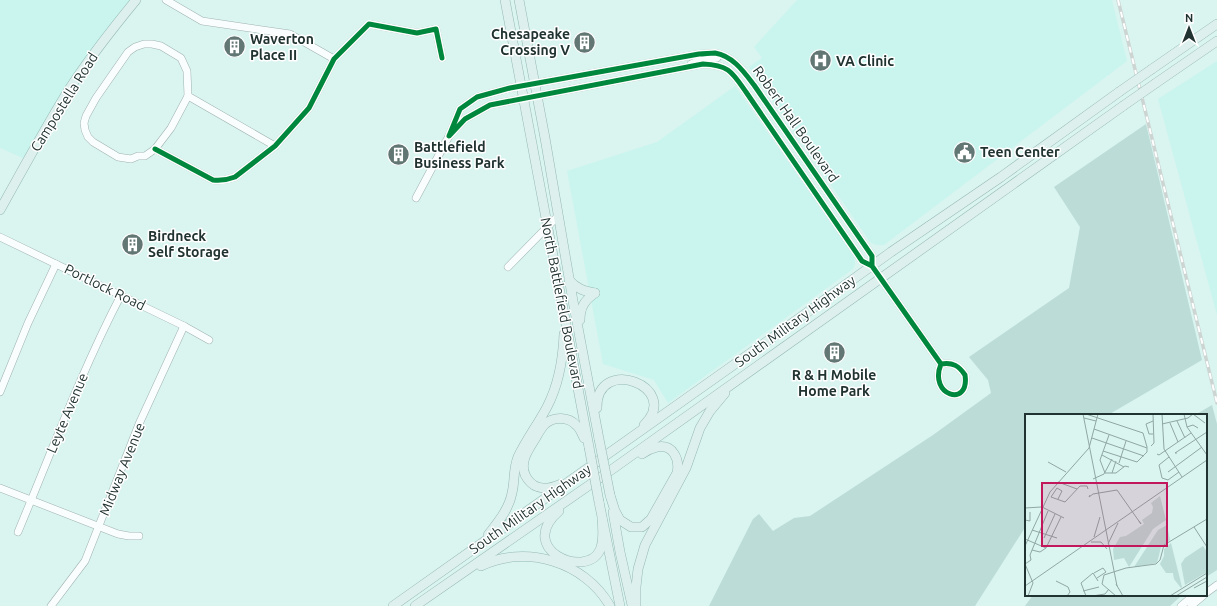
<svg xmlns="http://www.w3.org/2000/svg" width="1217" height="606" font-family="Ubuntu,sans-serif">
  <style>
    .built { fill: #caf5ef }
    .green { fill: #bcdcd8 }
    .lines { fill: none; stroke-linecap: round; stroke-linejoin: round }
    .minor-casing { stroke: #9fb3b0; stroke-width: 8 }
    .major-casing { stroke: #95b9b5; stroke-width: 10 }
    .minor { stroke: #f9fdfd; stroke-width: 7 }
    .major { stroke: #def0ed; stroke-width: 9 }
    .rail-casing { stroke: #cdd5d3; stroke-width: 3.5 }
    .rail { stroke: #fff; stroke-width: 2; stroke-dasharray: 6; stroke-linecap: butt }
    .major-bridge-casing { stroke: #95b9b5; stroke-width: 10; stroke-linecap: butt }
    .major-bridge { stroke: #def0ed; stroke-width: 9 }
    .cycleway-casing { stroke: #fff; stroke-width: 8 }
    .cycleway { stroke: #00873e; stroke-width: 5 }
    .labels { text-anchor: middle; stroke-width: 3; stroke-linejoin: round; paint-order: stroke }
    .poi-label { font-size: 14px; font-weight: bold; fill: #213331; stroke: #fff; text-anchor: start }
    .street-label { font-size: 14px; fill: #213331; stroke: #fff }
    .inset-road { fill: none; stroke: #90a7a4; stroke-width: 1 }
    .view { fill: #c2185b; fill-opacity: 0.15; stroke: #c2185b; stroke-width: 2 }
    .inset-edge { fill: none; stroke: #213331; stroke-width: 2 }
  </style>
  <rect width="100%" height="100%" fill="#daf4f0"/>
  <g class="built">
    <path d="M 0,0 L 136,0 L 119,21 L 23,158 L 0,148 Z"/>
    <path d="M 797,0 L 1112,0 L 1127,61 L 884,245 L 877,245 L 871,243 L 749,67 L 762,58 L 754,47 Z"/>
    <path d="M 1217,61 L 1217,315 L 1158,99 Z"/>
    <path d="M 735,86 L 854,256 L 855,264 L 853,269 L 668,403 L 654,380 L 603,364 L 567,171 L 657,142 Z"/>
  </g>
  <g class="green">
    <path d="M 1146,124 L 1202,360 L 1108,415 L 1026,415 L 1026,526 L 975,606 L 709,606 L 753,519 L 759,514 L 773,531 L 794,518 L 810,516 L 933,435 L 991,393 L 988,380 L 969,357 L 1069,288 L 1080,227 L 1054,187 Z"/>
    <path d="M 1212,405 L 1217,424 L 1217,570 L 1206,577 L 1206,415 L 1195,415 Z"/>
    <path d="M 1033,595 L 1182,595 L 1170,606 L 1025,606 Z"/>
  </g>
  <g class="lines">
    <defs>
      <g id="minor">
        <path d="M 166,0 L 202,21 L 290,34 L 334,59"/>
        <path d="M 144,44 L 152,44 L 161,46 L 181,58 L 187,71 L 188,96 L 171,128 L 155,149 L 145,156 L 138,156 L 131,159 L 118,157 L 93,142 L 88,137 L 85,130 L 84,123 L 86,116 L 96,98 L 128,52 L 135,47 Z"/>
        <path d="M 691,64 L 700,60 L 717,58"/>
        <path d="M 188,96 L 275,146"/>
        <path d="M 155,149 L 213,180 C 221,181 227,180 235,177 L 275,146 L 309,108 L 334,59 L 369,24 L 417,33 L 436,29 L 442,58"/>
        <path d="M 416,198 L 449,136"/>
        <path d="M 0,237 L 184,326 L 209,340"/>
        <path d="M 872,266 L 872,256 L 754,85 C 744,72 733,56 715,53 C 710,53 704,54 699,54 L 510,88 L 477,97 L 460,109 L 449,136 L 465,119 L 490,105 L 703,64 C 729,65 732,72 746,92 L 862,261 L 872,266 L 941,364 C 928,396 970,408 965,375 C 959,366 953,362 941,364"/>
        <path d="M 508,267 L 558,216"/>
        <path d="M 0,392 L 28,323 L 56,264"/>
        <path d="M 0,488 L 118,534 L 129,536 L 139,536"/>
        <path d="M 18,532 C 51,453 81,372 121,295"/>
        <path d="M 1206,593 L 1217,585"/>
        <path d="M 51,606 L 85,561 L 139,424 L 184,326"/>
        <path d="M 1181,606 L 1194,595"/>
        <path d="M 1191,606 L 1204,595"/>
      </g>
      <g id="major">
        <path d="M 505,0 L 589,447"/>
        <path d="M 519,0 L 545,138 L 573,301 L 599,439"/>
        <path d="M 1152,69 L 1217,24"/>
        <path d="M 1156,83 L 1217,41"/>
        <path d="M 0,210 C 23,169 45,128 70,88 C 90,57 113,28 136,0"/>
        <path d="M 569,280 C 577,289 584,291 595,293"/>
        <path d="M 580,320 C 580,307 585,300 595,293"/>
        <path d="M 597,408 C 596,354 683,387 644,425"/>
        <path d="M 561,484 C 556,486 549,489 543,488 C 530,487 521,474 524,461 C 525,454 531,446 535,439 C 538,434 541,428 545,424 C 554,416 569,417 576,425 C 580,428 582,434 584,438"/>
        <path d="M 610,495 L 615,511 L 620,520 L 631,527 L 642,527 L 651,519 L 677,473 C 680,459 673,444 657,447 C 652,448 646,451 642,454"/>
        <path d="M 599,502 L 620,606"/>
        <path d="M 559,511 C 515,549 586,580 600,550 C 604,541 603,529 602,519"/>
        <path d="M 613,512 L 620,552 L 632,605"/>
        <path d="M 488,535 C 498,522 509,509 512,493 C 515,481 513,469 518,457 C 526,440 538,424 547,407 C 559,384 563,359 564,334"/>
        <path d="M 481,566 C 526,544 585,562 610,606"/>
        <path d="M 393,606 L 766,342 L 891,252 L 1001,177 L 1119,92"/>
        <path d="M 415,606 L 614,468 L 1123,106"/>
        <path d="M 636,606 L 636,587 L 638,569 L 645,545 L 686,468 L 700,428 L 710,411 L 725,393"/>
      </g>
    </defs>
    <use href="#minor" class="minor-casing"/>
    <use href="#major" class="major-casing"/>
    <use href="#minor" class="minor"/>
    <use href="#major" class="major"/>
    <defs>
      <path id="rail" d="M 1118,0 L 1217,403"/>
    </defs>
    <use href="#rail" class="rail-casing"/>
    <use href="#rail" class="rail"/>
    <defs>
      <g id="major-bridge">
        <path d="M 1119,92 L 1152,69"/>
        <path d="M 1123,106 L 1156,83"/>
        <path d="M 599,439 L 610,495"/>
        <path d="M 589,447 L 599,502"/>
      </g>
    </defs>
    <use href="#major-bridge" class="major-bridge-casing"/>
    <use href="#major-bridge" class="major-bridge"/>
    <defs>
      <g id="cycleway">
        <path d="M 155,149 L 213,180 C 221,181 227,180 235,177 L 275,146 L 309,108 L 334,59 L 369,24 L 417,33 L 436,29 L 442,58"/>
        <path d="M 872,266 L 872,256 L 754,85 C 744,72 733,56 715,53 C 710,53 704,54 699,54 L 510,88 L 477,97 L 460,109 L 449,136 L 465,119 L 490,105 L 703,64 C 729,65 732,72 746,92 L 862,261 L 872,266 L 941,364 C 928,396 970,408 965,375 C 959,366 953,362 941,364"/>
      </g>
    </defs>
    <use href="#cycleway" class="cycleway-casing"/>
    <use href="#cycleway" class="cycleway"/>
  </g>
  <defs>
    <symbol id="building-disc" viewBox="-11 -11 22 22"><circle r="9.5" fill="#627774" stroke="#fff"/><path d="M-4-6H4V6H1V3H-1V6H-4ZM-2.5-4.3h1.7v1.8h-1.7ZM.8-4.3h1.7v1.8H.8ZM-2.5-1h1.7V.8h-1.7ZM.8-1h1.7V.8H.8Z" fill="#fff"/></symbol>
    <symbol id="hospital-disc" viewBox="-11 -11 22 22"><circle r="9.5" fill="#627774" stroke="#fff"/><path d="M-5-5h3v3.5h4V-5h3V5h-3V1.5h-4V5h-3Z" fill="#fff"/></symbol>
    <symbol id="civic-disc" viewBox="-11 -11 22 22"><circle r="9.5" fill="#627774" stroke="#fff"/><path d="M-.6-6.5H3V-4.5H.6V-3L4-1V1h2V6H-6V1h2V-1L-.6-3ZM-1.2 2.5V6h2.4V2.5Z" fill="#fff"/></symbol>
  </defs>
  <g fill-rule="evenodd">
    <use href="#building-disc" x="572" y="30" width="25" height="25"/>
    <use href="#building-disc" x="222" y="34" width="25" height="25"/>
    <use href="#hospital-disc" x="808" y="48" width="25" height="25"/>
    <use href="#civic-disc" x="952" y="140" width="25" height="25"/>
    <use href="#building-disc" x="386" y="142" width="25" height="25"/>
    <use href="#building-disc" x="120" y="232" width="25" height="25"/>
    <use href="#building-disc" x="822" y="340" width="25" height="25"/>
  </g>
  <g class="labels">
    <g class="poi-label">
      <text x="570" y="39" text-anchor="end">Chesapeake<tspan x="570" dy="16">Crossing V</tspan></text>
      <text x="250" y="44">Waverton<tspan x="250" dy="16">Place II</tspan></text>
      <text x="836" y="66">VA Clinic</text>
      <text x="414" y="152">Battlefield<tspan x="414" dy="16">Business Park</tspan></text>
      <text x="980" y="157">Teen Center</text>
      <text x="148" y="241">Birdneck<tspan x="148" dy="16">Self Storage</tspan></text>
      <text x="834" y="380" text-anchor="middle">R &amp; H Mobile<tspan x="834" dy="16">Home Park</tspan></text>
    </g>
    <g class="street-label">
      <text transform="translate(64 102) rotate(-58)" y="5">Campostella Road</text>
      <text transform="translate(796 124) rotate(55)" y="5">Robert Hall Boulevard</text>
      <text transform="translate(105 287) rotate(26)" y="5">Portlock Road</text>
      <text transform="translate(562 303) rotate(79)" y="5">North Battlefield Boulevard</text>
      <text transform="translate(795 321) rotate(-36)" y="5">South Military Highway</text>
      <text transform="translate(67 413) rotate(-67)" y="5">Leyte Avenue</text>
      <text transform="translate(122 469) rotate(-68)" y="5">Midway Avenue</text>
      <text transform="translate(530 509) rotate(-35)" y="5">South Military Highway</text>
    </g>
  </g>
  <g transform="translate(1025 414)">
    <rect width="182" height="182" fill="#daf4f0"/>
    <path d="M 135,82 L 141,106 L 128,115 L 104,153 L 99,144 L 89,146 L 88,135 L 95,123 L 101,122 L 119,110 L 117,106 L 127,99 L 128,93 L 126,89 ZM 142,111 L 145,126 L 136,133 L 132,149 L 109,153 L 133,116 ZM 146,129 L 157,173 L 156,174 L 149,165 L 148,159 L 141,159 L 135,150 L 139,142 L 139,135 ZM 178,132 L 182,138 L 182,158 L 160,171 L 156,150 L 160,144 Z" fill="#bcdcd8"/>
    <path class="inset-road" d="M 58,0 L 92,172M 61,0 L 118,19 L 122,33 L 122,38 L 112,48 L 78,37M 137,0 L 139,35 L 157,63M 159,0 L 162,13 L 182,41M 168,0 L 180,9M 59,4 L 71,7M 128,7 L 121,10 L 124,20 L 128,20M 152,7 L 160,24M 145,9 L 153,28M 137,10 L 163,4 L 168,0M 162,13 L 168,11 L 173,14M 69,15 L 122,34M 67,24 L 119,42M 126,32 L 129,29 L 128,0M 152,39 L 150,39 L 182,18M 132,40 L 134,41 L 166,19M 77,41 L 99,53M 144,43 L 134,51 L 137,64 L 143,66 L 154,58M 23,48 L 41,58M 94,49 L 101,27M 143,58 L 177,33M 80,59 L 75,46 L 84,21M 80,59 L 91,59 L 100,52 L 104,53M 87,59 L 91,47M 68,65 L 79,60 L 87,45M 33,68 L 52,75M 65,81 L 64,83 L 68,80 L 92,76 L 116,110 L 114,107M 33,85 L 37,77 L 32,74 L 26,83 L 40,88 L 55,72 L 62,72 L 63,75M 17,93 L 39,104M 0,94 L 16,93M 0,106 L 5,107 L 5,98M 169,113 L 182,133M 7,116 L 32,124M 69,123 L 75,103M 19,124 L 30,100M 0,125 L 21,134M 66,128 L 76,128 L 82,135M 83,130 L 93,109M 0,132 L 25,78 L 64,34 L 73,0M 7,136 L 15,138 L 21,134 L 36,103M 0,150 L 6,146 L 5,141 L 23,97M 0,150 L 8,169 L 3,182M 69,159 L 78,154 L 81,158 L 72,164M 31,167 L 43,173 L 45,178 L 42,182M 91,170 L 98,182M 0,172 L 182,46M 169,174 L 182,167M 58,177 L 74,173M 61,182 L 56,169 L 68,159 L 73,167M 67,182 L 80,180 L 84,175M 91,182 L 77,170 L 79,161 L 101,154 L 131,150 L 135,146 L 139,131 L 182,105M 145,182 L 182,159M 151,182 L 182,163"/>
    <path class="view" d="M 17,69 L 142,69 L 142,132 L 17,132 Z"/>
    <rect width="182" height="182" class="inset-edge"/>
  </g>
  <g transform="translate(1189 28)" stroke="#ffffff" stroke-width="3" paint-order="stroke">
  <path d="M0-3L7 15L0 10L-7 15Z" fill="#213331"/>
  <text y="-6" font-size="11" font-weight="bold" text-anchor="middle" fill="#213331">N</text>
  </g>
</svg>
